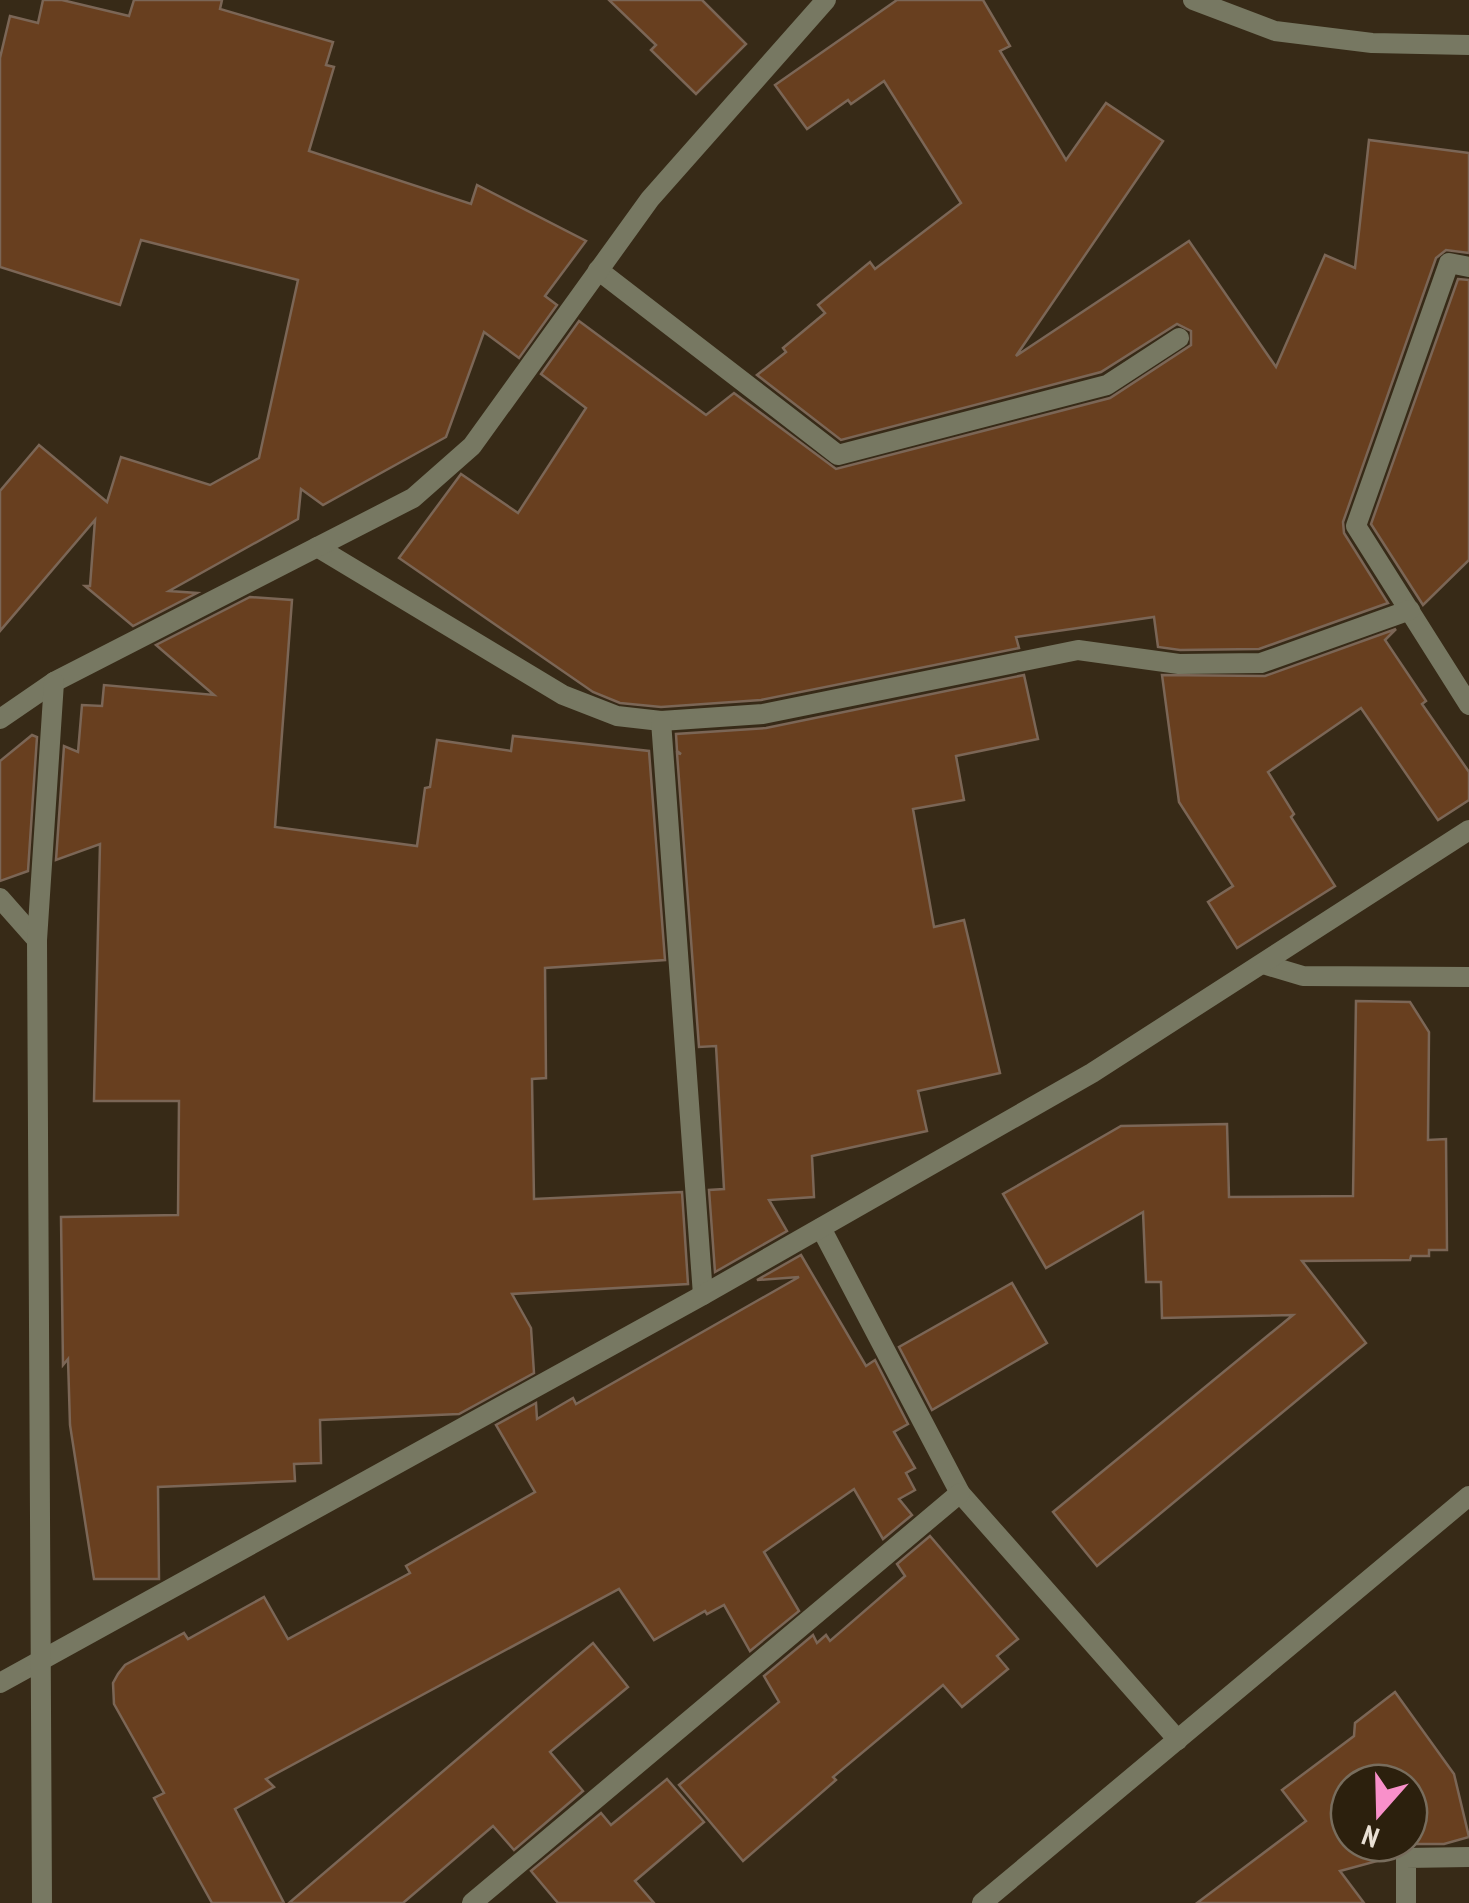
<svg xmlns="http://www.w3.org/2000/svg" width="1469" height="1903" font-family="'PT Sans Narrow',sans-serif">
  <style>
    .building { fill: #683f1f; stroke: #7b6656; stroke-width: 2.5; fill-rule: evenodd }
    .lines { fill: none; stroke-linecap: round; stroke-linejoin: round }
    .street { stroke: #777862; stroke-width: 20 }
  </style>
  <rect width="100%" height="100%" fill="#372a17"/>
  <g class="building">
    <path d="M 43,0 L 62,0 L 129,16 L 134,0 L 222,0 L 220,9 L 333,42 L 326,65 L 334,67 L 309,151 L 471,204 L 477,185 L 586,241 L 545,296 L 557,305 L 519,358 L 484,332 L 446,437 L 323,505 L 301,489 L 298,519 L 169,591 L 197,593 L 133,626 L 85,586 L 90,586 L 95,520 L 0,631 L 0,491 L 39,445 L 107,502 L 121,457 L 210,485 L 259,458 L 298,280 L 141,240 L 120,305 L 0,267 L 0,58 L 10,16 L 38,23 Z"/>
    <path d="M 609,0 L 702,0 L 746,44 L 696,94 L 651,50 L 656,45 Z"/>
    <path d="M 897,0 L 983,0 L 1010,46 L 1000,51 L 1066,160 L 1106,103 L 1163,141 L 1016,356 L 1189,241 L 1276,367 L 1325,255 L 1355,268 L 1369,140 L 1469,153 L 1469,253 L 1446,250 L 1436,258 L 1343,522 L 1344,533 L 1388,603 L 1259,649 L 1180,650 L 1158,647 L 1154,617 L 1016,637 L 1019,648 L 761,700 L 661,707 L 620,703 L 593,692 L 399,558 L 461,474 L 518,513 L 586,408 L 541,374 L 579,321 L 706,415 L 734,393 L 836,469 L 1110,398 L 1191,345 L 1191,331 L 1177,324 L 1101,372 L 841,440 L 757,375 L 786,352 L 783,348 L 825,313 L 818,305 L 870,262 L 875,269 L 961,203 L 884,81 L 851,104 L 848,100 L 807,129 L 775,85 Z"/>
    <path d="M 1458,279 L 1469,280 L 1469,560 L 1423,605 L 1371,524 Z"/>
    <path d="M 250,597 L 292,600 L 275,827 L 417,846 L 425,788 L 430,787 L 437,740 L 511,751 L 513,736 L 649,751 L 665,960 L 545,968 L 546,1078 L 532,1079 L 534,1199 L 682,1192 L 688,1284 L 512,1294 L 531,1328 L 534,1373 L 459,1414 L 320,1420 L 321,1463 L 294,1464 L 295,1481 L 158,1487 L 159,1579 L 94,1579 L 70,1425 L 68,1359 L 63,1365 L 61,1217 L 178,1215 L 179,1101 L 94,1101 L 100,844 L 56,860 L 64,746 L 78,752 L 82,705 L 102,706 L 104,685 L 214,695 L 156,645 Z"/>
    <path d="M 1396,629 L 1385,640 L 1426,701 L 1422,704 L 1469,772 L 1469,800 L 1438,820 L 1361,708 L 1268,772 L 1294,814 L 1291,817 L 1335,886 L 1237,948 L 1208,902 L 1233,886 L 1179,802 L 1162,675 L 1265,676 Z"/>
    <path d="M 1024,675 L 1038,739 L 956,756 L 964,800 L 913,809 L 934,927 L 964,920 L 1000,1073 L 918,1091 L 927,1131 L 812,1156 L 814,1197 L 769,1200 L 787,1231 L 715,1272 L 709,1190 L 724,1189 L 716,1046 L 699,1047 L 677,753 L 681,754 L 677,751 L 676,734 L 766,728 Z"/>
    <path d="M 32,735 L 37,737 L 28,871 L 0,881 L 0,761 Z"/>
    <path d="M 1356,1001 L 1410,1002 L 1429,1032 L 1428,1140 L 1446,1139 L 1447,1250 L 1429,1250 L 1429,1256 L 1411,1256 L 1410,1260 L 1302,1261 L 1366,1343 L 1097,1566 L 1053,1512 L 1293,1315 L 1162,1318 L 1161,1282 L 1146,1282 L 1143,1212 L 1046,1268 L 1003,1194 L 1121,1126 L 1227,1124 L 1229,1197 L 1353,1196 Z"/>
    <path d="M 801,1255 L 866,1366 L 875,1360 L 908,1424 L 894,1432 L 915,1468 L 906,1473 L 915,1490 L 899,1499 L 912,1515 L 883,1539 L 854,1489 L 764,1552 L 799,1611 L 750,1651 L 724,1605 L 707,1614 L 705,1611 L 654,1640 L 619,1589 L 266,1779 L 274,1787 L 235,1809 L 284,1903 L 212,1903 L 154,1798 L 164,1793 L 114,1704 L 113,1683 L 118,1674 L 125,1665 L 184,1633 L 188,1639 L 264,1597 L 288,1639 L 410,1573 L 406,1566 L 535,1492 L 496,1425 L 536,1403 L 537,1419 L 573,1398 L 576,1404 L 799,1277 L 757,1280 Z"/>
    <path d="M 1012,1283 L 1047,1343 L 932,1410 L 899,1347 Z"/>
    <path d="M 930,1536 L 1018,1639 L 997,1656 L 1008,1669 L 962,1707 L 943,1685 L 833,1777 L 836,1780 L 743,1861 L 679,1785 L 779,1702 L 764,1676 L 813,1635 L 817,1643 L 826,1635 L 830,1641 L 905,1576 L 897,1564 Z"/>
    <path d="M 593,1643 L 628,1687 L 550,1752 L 583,1791 L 514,1850 L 493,1826 L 403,1903 L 289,1903 Z"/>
    <path d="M 1395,1692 L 1454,1774 L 1469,1837 L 1444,1844 L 1405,1844 L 1395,1850 L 1392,1857 L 1340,1871 L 1364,1903 L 1197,1903 L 1306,1821 L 1282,1790 L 1354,1736 L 1355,1723 ZM 1349,1783 L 1409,1783 L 1409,1843 L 1349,1843 Z"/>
    <path d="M 667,1779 L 704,1822 L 635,1881 L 654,1903 L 558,1903 L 531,1871 L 601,1813 L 611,1825 Z"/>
  </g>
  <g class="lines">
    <g class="street">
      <path d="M 1193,0 L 1275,31 L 1372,43 L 1469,45"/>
      <path d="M 1469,267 L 1449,263 L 1356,526 L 1469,705"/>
      <path d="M 598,270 L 838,455 L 1107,385 L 1179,338"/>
      <path d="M 317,547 L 563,695 L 617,716 L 661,721 L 763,714 L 1078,650 L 1179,664 L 1261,663 L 1410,610"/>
      <path d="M 0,719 L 54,682 L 413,498 L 472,446 L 650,199 L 826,0"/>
      <path d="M 661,721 L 703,1295"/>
      <path d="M 0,898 L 37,940"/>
      <path d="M 1263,964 L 1303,976 L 1469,977"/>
      <path d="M 821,1228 L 960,1493 L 1178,1740"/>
      <path d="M 0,1683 L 703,1295 L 1092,1073 L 1469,830"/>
      <path d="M 42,1903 L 37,940 L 54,682"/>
      <path d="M 472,1903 L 960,1493"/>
      <path d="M 982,1903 L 1469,1496"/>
      <path d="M 1406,1903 L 1406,1858 L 1469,1857"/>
    </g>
  </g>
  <g transform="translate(1379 1813) rotate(200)"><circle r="48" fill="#2c200d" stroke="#786d5d" stroke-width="2.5"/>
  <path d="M0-8L18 38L0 25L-18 38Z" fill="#f990ca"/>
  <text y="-15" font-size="28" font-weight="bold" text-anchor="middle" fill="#eae1d5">N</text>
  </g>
</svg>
